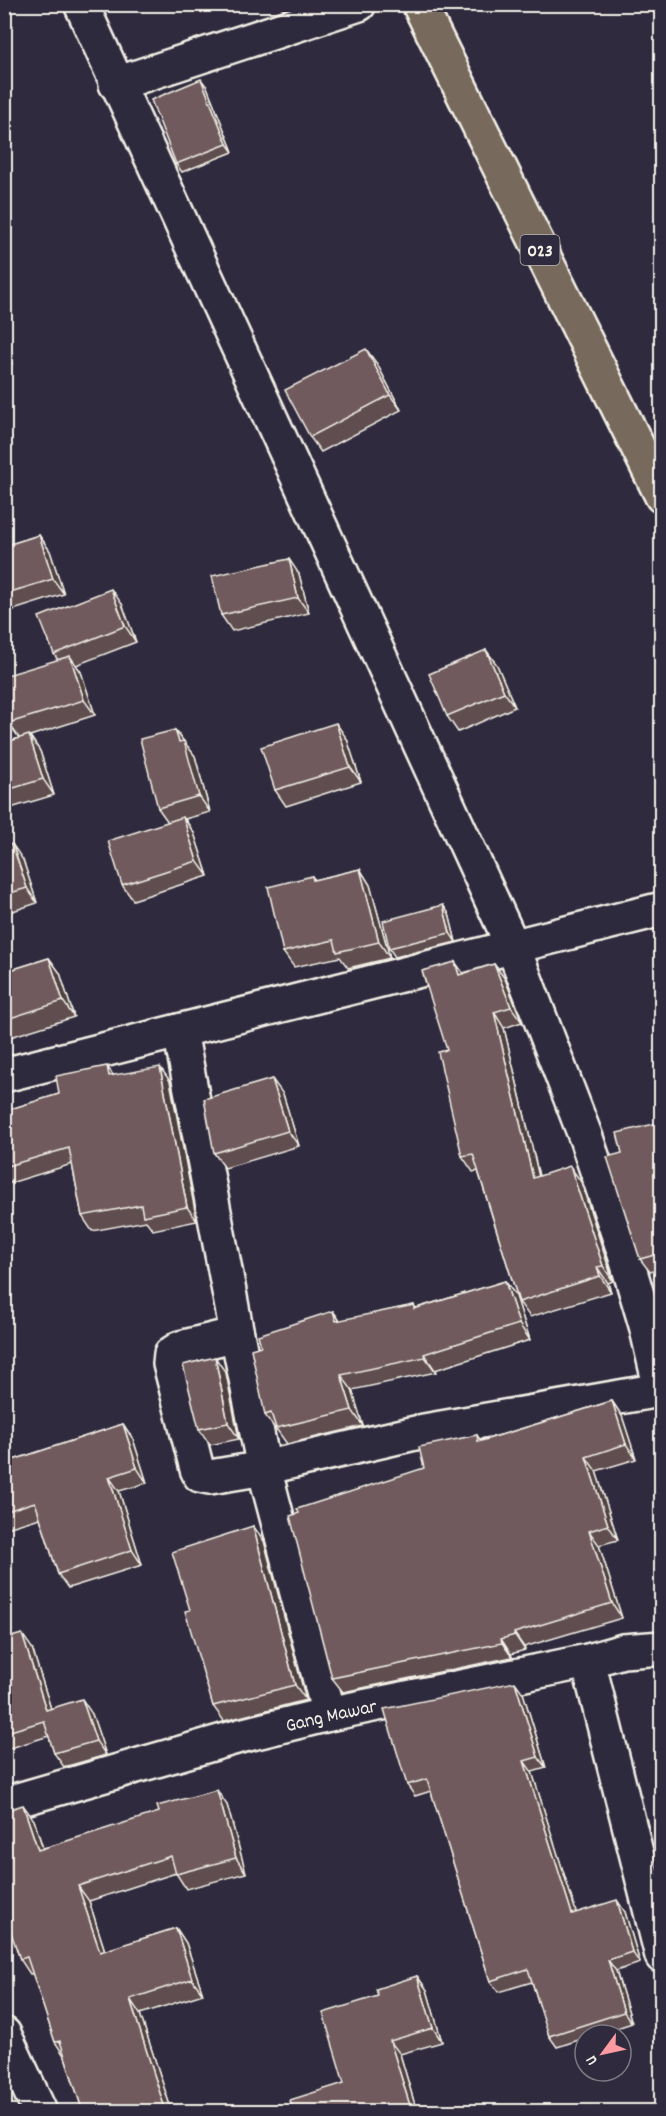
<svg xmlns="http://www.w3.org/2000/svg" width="666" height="2116" font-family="Dekko,sans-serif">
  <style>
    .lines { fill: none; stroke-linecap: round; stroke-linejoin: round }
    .street-casing { stroke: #f4f1e8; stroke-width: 38 }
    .primary-casing { stroke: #f4f1e8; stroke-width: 38 }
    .street { stroke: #2f2a3d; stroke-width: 33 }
    .primary { stroke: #77695c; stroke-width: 33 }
    .wall { fill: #5f4d50; stroke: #f4f1e8; stroke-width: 1.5 }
    .shaded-wall { fill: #4e3f41; stroke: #f4f1e8; stroke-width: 1.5 }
    .building { fill: #6f5a5d; stroke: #f4f1e8; stroke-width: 1.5 }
    .labels { text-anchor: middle; stroke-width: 6; stroke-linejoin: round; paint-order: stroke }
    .shield { fill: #2f2a3d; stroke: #b9b5b5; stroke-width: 1.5 }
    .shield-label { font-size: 18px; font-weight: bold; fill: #f4f1e8 }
    .street-label { font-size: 20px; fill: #f4f1e8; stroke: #2f2a3d }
  </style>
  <rect width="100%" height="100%" fill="#2f2a3d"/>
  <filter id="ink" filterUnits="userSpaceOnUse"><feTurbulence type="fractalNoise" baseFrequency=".0167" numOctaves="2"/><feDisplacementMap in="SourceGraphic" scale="12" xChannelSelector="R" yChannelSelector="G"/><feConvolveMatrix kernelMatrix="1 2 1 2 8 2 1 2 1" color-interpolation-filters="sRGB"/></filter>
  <g filter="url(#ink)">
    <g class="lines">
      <defs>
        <g id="street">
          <path d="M 81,4 L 513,947 L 586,1138 L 624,1251 L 646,1325 L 662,1394"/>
          <path d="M 116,84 L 359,4"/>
          <path d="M 180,1031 L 237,1334 L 180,1348 L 171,1354 L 170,1364 L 197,1469 L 200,1475 L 210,1477 L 264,1468 L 329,1714"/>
          <path d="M 4,1075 L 662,909"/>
          <path d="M 237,1334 L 264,1468 L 424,1431 L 660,1390"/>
          <path d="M 588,1661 L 662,1956"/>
          <path id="s1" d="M 4,1804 L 240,1736 L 329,1714 L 588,1661 L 623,1651 L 662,1648"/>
          <path d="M 4,2034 L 40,2112"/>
        </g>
        <path id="primary" d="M 419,4 L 662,496"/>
      </defs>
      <use href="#street" class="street-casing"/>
      <use href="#primary" class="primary-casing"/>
      <use href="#street" class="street"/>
      <use href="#primary" class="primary"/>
    </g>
    <g class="wall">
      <path d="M 207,87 L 233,152 L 182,172 L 176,164 Z"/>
      <path d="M 4,340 L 12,364 L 4,366 Z"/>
      <path d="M 377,364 L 401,410 L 321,452 L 310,437 Z"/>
      <path d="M 4,461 L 11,479 L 4,481 Z"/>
      <path d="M 39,535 L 50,551 L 64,594 L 4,613 L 4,546 Z"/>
      <path d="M 299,574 L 309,613 L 232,631 L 221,615 Z"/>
      <path d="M 122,604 L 136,642 L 76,665 L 81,672 L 95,715 L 30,736 L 40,751 L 54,795 L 4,810 L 4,743 L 19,738 L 9,723 L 58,660 L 54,654 Z"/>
      <path d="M 486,650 L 497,665 L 515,707 L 458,732 L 447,716 Z"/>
      <path d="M 175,730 L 195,756 L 210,812 L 185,819 L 194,833 L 208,876 L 133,900 L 122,885 L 168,822 L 158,808 Z"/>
      <path d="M 347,739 L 361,782 L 286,806 L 275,790 Z"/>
      <path d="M 4,847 L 23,860 L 37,903 L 4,914 Z"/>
      <path d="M 360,869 L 370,885 L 390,958 L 348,968 L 340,957 L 294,967 L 283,952 L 312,876 L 315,880 Z"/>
      <path d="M 443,905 L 449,914 L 456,942 L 395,957 L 389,948 Z"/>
      <path d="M 49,958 L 60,973 L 74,1017 L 4,1039 L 4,972 Z"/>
      <path d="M 455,962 L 463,973 L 494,964 L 505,979 L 522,1022 L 504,1028 L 539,1176 L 581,1182 L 613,1281 L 608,1283 L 611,1292 L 530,1317 L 519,1302 L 478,1171 L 473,1172 L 462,1156 L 447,1050 Z"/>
      <path d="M 113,1075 L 170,1081 L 197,1221 L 153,1230 L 146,1221 L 92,1231 L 82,1216 L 72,1164 L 4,1185 L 4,1111 L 59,1094 Z"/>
      <path d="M 283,1094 L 299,1146 L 225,1168 L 214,1153 Z"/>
      <path d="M 662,1122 L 662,1269 L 650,1272 L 640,1259 L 622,1153 Z"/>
      <path d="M 505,1281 L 516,1296 L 530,1340 L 435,1370 L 436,1372 L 352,1390 L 363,1426 L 287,1444 L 277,1430 L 276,1430 L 265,1415 L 261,1346 L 333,1311 L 340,1321 L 414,1305 L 416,1308 Z"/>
      <path d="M 226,1373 L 239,1439 L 210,1445 L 199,1429 Z"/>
      <path d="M 612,1401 L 622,1416 L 636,1459 L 596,1471 L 618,1540 L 599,1545 L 622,1618 L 524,1647 L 525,1650 L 511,1654 L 512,1657 L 343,1692 L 332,1678 L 424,1468 L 477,1435 L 481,1441 Z"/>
      <path d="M 123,1424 L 133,1439 L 147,1483 L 119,1491 L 142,1565 L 68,1588 L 58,1574 L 40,1518 L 4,1529 L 4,1463 Z"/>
      <path d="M 253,1526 L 264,1541 L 306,1700 L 224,1721 L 213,1706 L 190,1610 Z"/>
      <path d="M 4,1639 L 32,1648 L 51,1709 L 92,1714 L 106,1755 L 64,1767 L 54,1753 L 49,1736 L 4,1750 Z"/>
      <path d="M 523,1693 L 546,1768 L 532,1772 L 576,1913 L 625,1912 L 640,1963 L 616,1971 L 632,2023 L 596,2035 L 585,2035 L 585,2038 L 557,2047 L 549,2036 L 532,1982 L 498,1992 L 490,1981 L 431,1791 L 415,1796 L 407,1785 Z"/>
      <path d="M 227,1805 L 246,1873 L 186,1889 L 176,1873 L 89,1901 L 105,1951 L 176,1928 L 186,1943 L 203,1994 L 140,2014 L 172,2112 L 83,2112 L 65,2057 L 55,2042 L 33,1974 L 30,1974 L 20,1959 L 10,1928 L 4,1930 L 4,1811 L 34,1820 L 43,1848 Z"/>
      <path d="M 417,1976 L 427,1990 L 442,2042 L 400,2054 L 417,2112 L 293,2112 L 344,2083 L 378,1996 Z"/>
    </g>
    <g class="shaded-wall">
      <path d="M 201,79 L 207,87 L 233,152 L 227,144 Z"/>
      <path d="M 4,340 L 12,364 L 4,353 Z"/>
      <path d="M 366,349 L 377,364 L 401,410 L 390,395 Z"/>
      <path d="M 4,461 L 11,479 L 4,469 Z"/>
      <path d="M 39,535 L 50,551 L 64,594 L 53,579 Z"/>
      <path d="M 289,559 L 299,574 L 309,613 L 298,598 Z"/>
      <path d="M 111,589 L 122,604 L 136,642 L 125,626 Z"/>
      <path d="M 486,650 L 497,665 L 515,707 L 504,692 Z"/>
      <path d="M 70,656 L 81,672 L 95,715 L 84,700 Z"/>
      <path d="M 336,723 L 347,739 L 361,782 L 350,767 Z"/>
      <path d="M 175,730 L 195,756 L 210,812 L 199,796 L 179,742 Z"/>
      <path d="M 29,735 L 40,751 L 54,795 L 43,779 Z"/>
      <path d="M 183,817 L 194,833 L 208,876 L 197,861 Z"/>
      <path d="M 12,844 L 23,860 L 37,903 L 27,888 Z"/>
      <path d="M 360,869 L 370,885 L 390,958 L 379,942 Z"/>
      <path d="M 443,905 L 449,914 L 456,942 L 450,933 Z"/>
      <path d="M 49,958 L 60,973 L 74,1017 L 63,1001 Z"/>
      <path d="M 455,962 L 466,978 L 459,975 Z"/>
      <path d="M 494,964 L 505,979 L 522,1022 L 511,1007 Z"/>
      <path d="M 494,1012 L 504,1028 L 543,1194 L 533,1178 Z"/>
      <path d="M 107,1066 L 117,1081 L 109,1076 Z"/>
      <path d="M 160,1067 L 170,1081 L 197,1221 L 187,1207 Z"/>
      <path d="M 272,1079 L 283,1094 L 299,1146 L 288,1131 Z"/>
      <path d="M 570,1166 L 581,1182 L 613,1281 L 603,1266 Z"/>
      <path d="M 597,1267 L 608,1283 L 611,1292 L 600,1276 Z"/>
      <path d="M 505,1281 L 516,1296 L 530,1340 L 519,1324 Z"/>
      <path d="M 333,1311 L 344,1327 L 336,1321 Z"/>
      <path d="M 424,1354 L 435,1370 L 436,1372 L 425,1357 Z"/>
      <path d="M 215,1357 L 226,1373 L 239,1439 L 228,1423 Z"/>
      <path d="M 341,1375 L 352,1390 L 363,1426 L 352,1410 Z"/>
      <path d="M 612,1401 L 622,1416 L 636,1459 L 626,1444 Z"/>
      <path d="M 123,1424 L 133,1439 L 147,1483 L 137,1468 Z"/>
      <path d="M 586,1457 L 596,1471 L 618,1540 L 608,1525 Z"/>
      <path d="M 109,1477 L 119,1491 L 142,1565 L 132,1550 Z"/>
      <path d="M 253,1526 L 264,1541 L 306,1700 L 295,1685 Z"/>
      <path d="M 589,1531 L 599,1545 L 622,1618 L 612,1603 Z"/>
      <path d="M 514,1633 L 524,1647 L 525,1650 L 515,1635 Z"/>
      <path d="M 22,1634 L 32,1648 L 56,1725 L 46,1710 Z"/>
      <path d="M 501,1639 L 511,1654 L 512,1657 L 502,1643 Z"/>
      <path d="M 515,1682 L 523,1693 L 546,1768 L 538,1757 Z"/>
      <path d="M 82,1699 L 92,1714 L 106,1755 L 96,1741 Z"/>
      <path d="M 524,1761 L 532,1772 L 580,1925 L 572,1914 Z"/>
      <path d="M 217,1790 L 227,1805 L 246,1873 L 236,1858 Z"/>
      <path d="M 23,1805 L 34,1820 L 48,1865 L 38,1850 Z"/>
      <path d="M 78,1886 L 89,1901 L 110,1967 L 100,1952 Z"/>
      <path d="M 617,1900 L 625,1912 L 640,1963 L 632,1952 Z"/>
      <path d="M 176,1928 L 186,1943 L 203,1994 L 192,1979 Z"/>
      <path d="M 608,1960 L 616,1971 L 632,2023 L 624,2012 Z"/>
      <path d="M 417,1976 L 427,1990 L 442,2042 L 433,2028 Z"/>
      <path d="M 130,1999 L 140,2014 L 172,2112 L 166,2112 Z"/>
      <path d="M 390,2041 L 400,2054 L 417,2112 L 412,2112 Z"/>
    </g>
    <g class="building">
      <path d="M 201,79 L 227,144 L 176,164 L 151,100 Z"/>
      <path d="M 366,349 L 390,395 L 310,437 L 285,390 Z"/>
      <path d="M 39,535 L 53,579 L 4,594 L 4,546 Z"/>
      <path d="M 289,559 L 298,598 L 221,615 L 212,576 Z"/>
      <path d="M 111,589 L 125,626 L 54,654 L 39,617 Z"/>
      <path d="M 486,650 L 504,692 L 447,716 L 429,674 Z"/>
      <path d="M 70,656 L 84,700 L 9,723 L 4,710 L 4,676 Z"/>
      <path d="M 336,723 L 350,767 L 275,790 L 261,747 Z"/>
      <path d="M 175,730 L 179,742 L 184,741 L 199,796 L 158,808 L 140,739 Z"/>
      <path d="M 29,735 L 43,779 L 4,791 L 4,743 Z"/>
      <path d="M 183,817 L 197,861 L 122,885 L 108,841 Z"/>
      <path d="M 12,844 L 27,888 L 4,895 L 4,847 Z"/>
      <path d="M 360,869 L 379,942 L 337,952 L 334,940 L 283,952 L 268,887 L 312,876 L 313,880 Z"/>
      <path d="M 443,905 L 450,933 L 389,948 L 383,921 Z"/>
      <path d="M 49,958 L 63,1001 L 4,1020 L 4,972 Z"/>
      <path d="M 455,962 L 459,975 L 494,964 L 511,1007 L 494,1012 L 533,1178 L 570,1166 L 603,1266 L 597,1267 L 600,1276 L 519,1302 L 473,1154 L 462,1156 L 438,1052 L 447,1050 L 422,971 Z"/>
      <path d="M 107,1066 L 109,1076 L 160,1067 L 187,1207 L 143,1216 L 141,1205 L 82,1216 L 69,1148 L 4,1167 L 4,1111 L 59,1094 L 56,1076 Z"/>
      <path d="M 272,1079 L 288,1131 L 214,1153 L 204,1099 Z"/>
      <path d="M 662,1122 L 662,1253 L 640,1259 L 607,1157 L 622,1153 L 617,1133 Z"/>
      <path d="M 505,1281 L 519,1324 L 424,1354 L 425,1357 L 341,1375 L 352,1410 L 276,1428 L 271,1413 L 265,1415 L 251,1349 L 261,1346 L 258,1335 L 333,1311 L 336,1321 L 414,1305 L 414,1309 Z"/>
      <path d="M 215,1357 L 228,1423 L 199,1429 L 183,1365 Z"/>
      <path d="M 612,1401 L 626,1444 L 586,1457 L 608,1525 L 589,1531 L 612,1603 L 514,1633 L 515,1635 L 501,1639 L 502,1643 L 332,1678 L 290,1516 L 299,1513 L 297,1509 L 424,1468 L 419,1447 L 477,1435 L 478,1442 Z"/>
      <path d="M 123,1424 L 137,1468 L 109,1477 L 132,1550 L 58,1574 L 35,1502 L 4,1512 L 4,1463 Z"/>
      <path d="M 253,1526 L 295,1685 L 213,1706 L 185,1611 L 190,1610 L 172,1552 Z"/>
      <path d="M 22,1634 L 46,1710 L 82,1699 L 96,1741 L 54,1753 L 44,1721 L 4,1733 L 4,1639 Z"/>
      <path d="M 515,1682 L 538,1757 L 524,1761 L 572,1914 L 617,1900 L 632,1952 L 608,1960 L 624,2012 L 549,2036 L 528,1969 L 490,1981 L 427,1779 L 407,1785 L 384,1709 Z"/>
      <path d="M 217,1790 L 236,1858 L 176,1874 L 171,1856 L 78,1886 L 100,1952 L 176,1928 L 192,1979 L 130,1999 L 166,2112 L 83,2112 L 60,2041 L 55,2042 L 27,1957 L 20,1959 L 4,1912 L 4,1811 L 23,1805 L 38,1850 L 159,1812 L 157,1806 Z"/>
      <path d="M 417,1976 L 433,2028 L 390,2041 L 412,2112 L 293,2112 L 290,2100 L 344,2083 L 323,2013 L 378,1996 L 376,1989 Z"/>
    </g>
  </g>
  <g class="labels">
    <rect class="shield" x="520.5" y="235" width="39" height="30" rx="4.5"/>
    <g class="shield-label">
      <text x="540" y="256">023</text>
    </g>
    <g class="street-label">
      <text dy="7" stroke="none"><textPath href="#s1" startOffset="339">Gang Mawar</textPath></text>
    </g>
  </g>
  <rect width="666" height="2116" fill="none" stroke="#2f2a3d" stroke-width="24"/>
  <rect x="12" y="12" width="642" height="2092" fill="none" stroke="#f4f1e8" stroke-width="2" filter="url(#ink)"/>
  <g transform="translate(603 2053) rotate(237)"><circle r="28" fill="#2f2a3d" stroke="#7e7a81" stroke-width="1.5"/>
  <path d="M0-4.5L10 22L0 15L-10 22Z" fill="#ff9aa2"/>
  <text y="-9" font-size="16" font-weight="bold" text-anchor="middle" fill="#f4f1e8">U</text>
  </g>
</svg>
